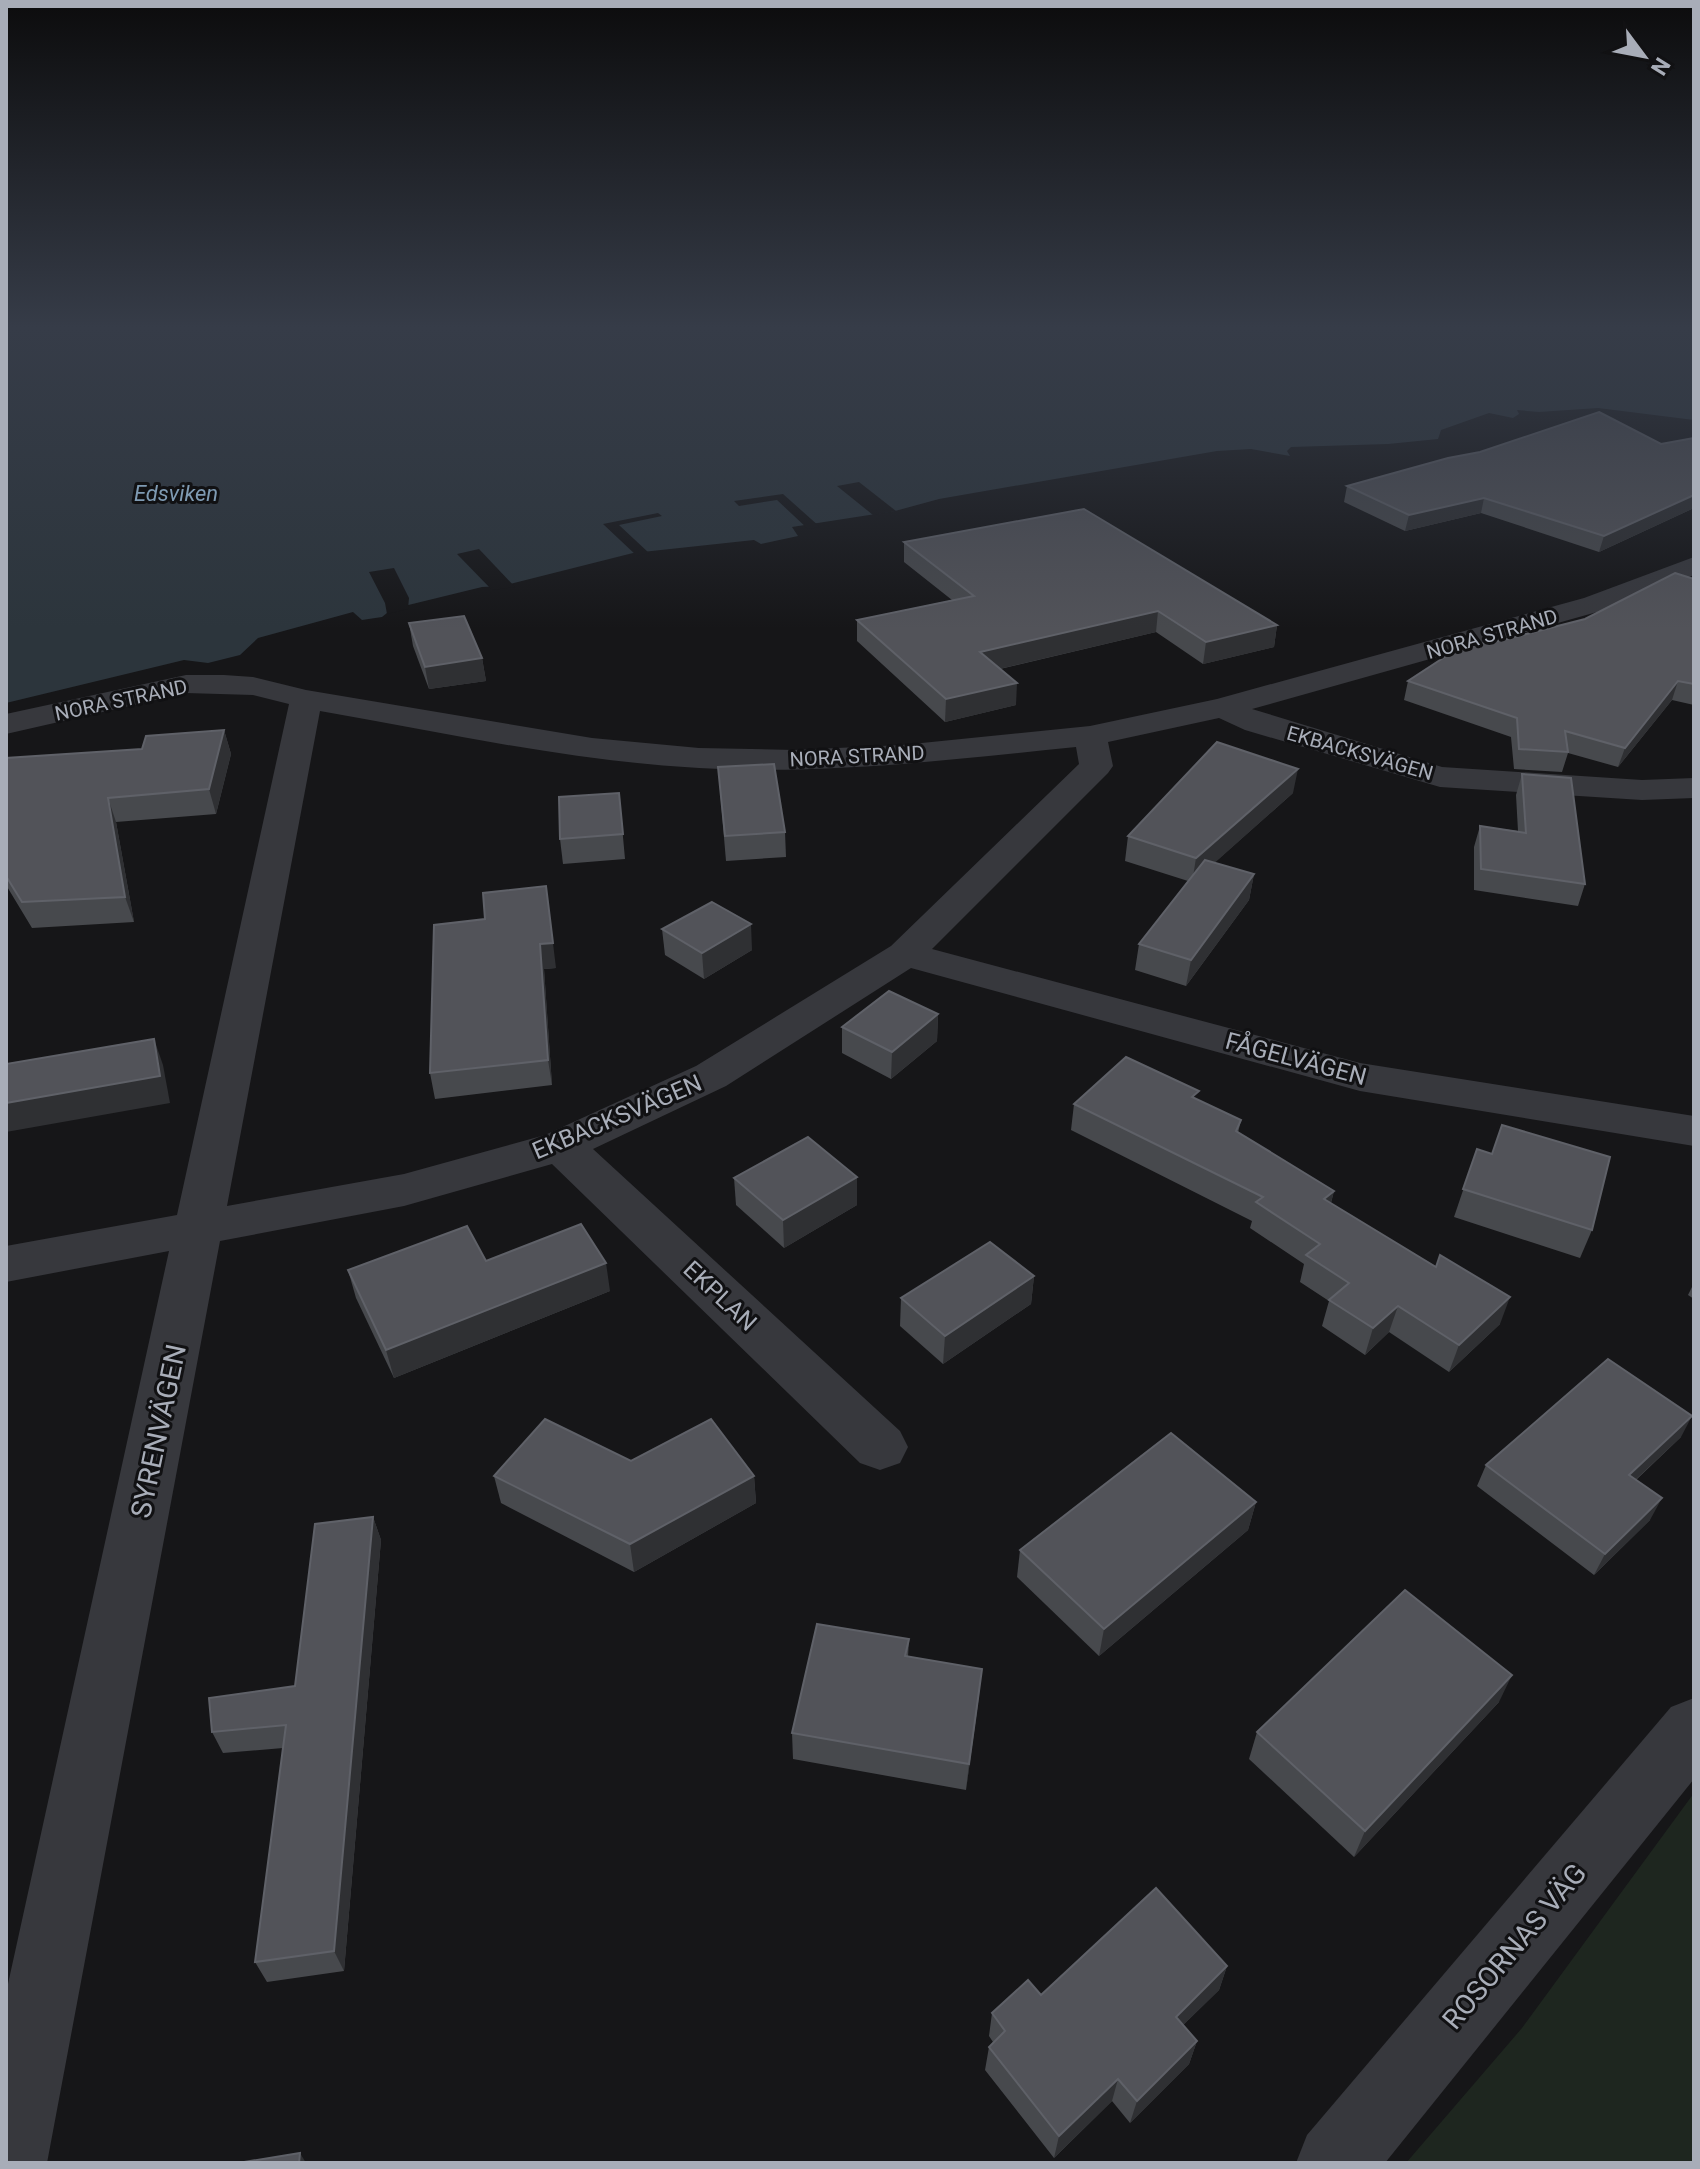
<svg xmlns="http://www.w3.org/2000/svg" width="1700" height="2169" font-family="Roboto,sans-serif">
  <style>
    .green { fill: #1e261f }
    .water { fill: #2c353c }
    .pier { fill: #161618 }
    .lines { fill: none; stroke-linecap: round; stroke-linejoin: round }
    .minor { fill: #37383d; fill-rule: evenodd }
    .wall { fill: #47494d }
    .shaded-wall { fill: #2f3033 }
    .building { fill: #525359; stroke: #5f6168; stroke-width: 2 }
    .labels { text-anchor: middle; stroke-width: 6; stroke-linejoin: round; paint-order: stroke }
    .far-street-label { font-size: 20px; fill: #a8adb8; stroke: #111113 }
    .far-water-label { font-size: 22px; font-style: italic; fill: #7f9bb3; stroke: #111113 }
    .street-label { font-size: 24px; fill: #a8adb8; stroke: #111113 }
    .near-street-label { font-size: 28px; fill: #a8adb8; stroke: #111113 }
  </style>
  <rect width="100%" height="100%" fill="#161618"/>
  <path class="green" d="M 1694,1793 L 1694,2163 L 1406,2163 L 1522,2028 Z"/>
  <path class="water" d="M 6,325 L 1694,325 L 1694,420 L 1598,408 L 1539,412 L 1517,410 L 1519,414 L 1513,418 L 1489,413 L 1441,430 L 1438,439 L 1388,444 L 1291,447 L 1287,451 L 1290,456 L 1251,449 L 1217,451 L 939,499 L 895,511 L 792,527 L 798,536 L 761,544 L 754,540 L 633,553 L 502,586 L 482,587 L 392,609 L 382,617 L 362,620 L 353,612 L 258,638 L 240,655 L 208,663 L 184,660 L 6,703 Z"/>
  <g class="pier">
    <path d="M 859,482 L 896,511 L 873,515 L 837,486 Z"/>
    <path d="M 783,494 L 820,527 L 808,529 L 777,500 L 739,506 L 734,501 Z"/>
    <path d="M 658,513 L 662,516 L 619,525 L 649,553 L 637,556 L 603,524 Z"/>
    <path d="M 479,549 L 515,587 L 492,590 L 457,554 Z"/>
    <path d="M 394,568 L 409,598 L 408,609 L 387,614 L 385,603 L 369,572 Z"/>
  </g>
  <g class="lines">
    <g class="minor">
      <path d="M 1694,557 L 1694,575 L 1604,610 L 1252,709 L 1442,767 L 1642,780 L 1694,778 L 1694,798 L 1642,800 L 1440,787 L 1245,730 L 1219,718 L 1108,742 L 1113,766 L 1108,773 L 932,949 L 1360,1063 L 1694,1116 L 1694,1146 L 1360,1091 L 911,968 L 726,1086 L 593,1149 L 900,1431 L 908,1447 L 900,1463 L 880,1470 L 860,1463 L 552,1164 L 404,1206 L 220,1241 L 47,2163 L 6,2163 L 6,1993 L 169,1251 L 6,1282 L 6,1246 L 177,1215 L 289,704 L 253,695 L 186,693 L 6,734 L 6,714 L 186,675 L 224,675 L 253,677 L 306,690 L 592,738 L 699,748 L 794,750 L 902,745 L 1090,726 L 1217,699 L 1584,598 ZM 320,711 C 445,733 571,761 699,768 C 825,775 950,760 1076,747 L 1079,764 L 891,946 L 696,1066 L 545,1135 L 404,1174 L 227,1206 Z"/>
      <path d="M 1694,1698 L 1694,1779 L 1385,2163 L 1296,2163 L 1307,2135 L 1671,1707 Z"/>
    </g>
  </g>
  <g class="wall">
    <path d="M 1694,438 L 1694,508 L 1599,552 L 1481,513 L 1405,531 L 1344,502 L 1347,486 L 1661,444 Z"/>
    <path d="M 904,542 L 1277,625 L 1274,647 L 1203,664 L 1156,632 L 1000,669 L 1016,705 L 945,722 L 857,641 L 857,620 L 952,600 L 904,562 Z"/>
    <path d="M 1694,579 L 1694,705 L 1672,700 L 1618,767 L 1568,753 L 1562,772 L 1514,769 L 1511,737 L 1404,700 L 1408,681 L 1503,640 L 1585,619 Z"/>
    <path d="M 409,623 L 482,658 L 486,681 L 429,689 L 413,646 Z"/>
    <path d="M 224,730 L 231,754 L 216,814 L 116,822 L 134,922 L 32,928 L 6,885 L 6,758 L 142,749 Z"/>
    <path d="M 718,767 L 785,832 L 786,857 L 726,861 Z"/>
    <path d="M 1522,774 L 1585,884 L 1578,906 L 1474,890 L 1474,847 L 1480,826 L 1518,831 L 1516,795 Z"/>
    <path d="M 619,793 L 625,859 L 563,864 L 560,839 Z"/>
    <path d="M 1293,793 L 1214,863 L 1254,874 L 1249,900 L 1186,986 L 1135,970 L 1139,944 L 1188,881 L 1125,861 L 1128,836 Z"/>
    <path d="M 434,925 L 556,968 L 544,969 L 552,1085 L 435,1099 L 430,1073 Z"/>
    <path d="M 662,929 L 752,950 L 704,979 L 665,955 Z"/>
    <path d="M 938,1014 L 937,1041 L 891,1079 L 842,1053 L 842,1027 Z"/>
    <path d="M 1197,1100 L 1241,1120 L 1238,1133 L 1334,1191 L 1331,1203 L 1500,1324 L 1449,1372 L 1389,1332 L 1365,1355 L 1322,1326 L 1329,1301 L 1300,1282 L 1304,1264 L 1250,1228 L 1252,1221 L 1071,1130 L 1074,1104 Z"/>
    <path d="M 1477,1149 L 1592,1230 L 1580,1258 L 1454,1217 Z"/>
    <path d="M 734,1178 L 857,1205 L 784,1248 L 736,1205 Z"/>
    <path d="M 486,1261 L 610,1291 L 394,1378 L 356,1298 L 348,1270 Z"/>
    <path d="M 1034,1276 L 1031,1304 L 943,1364 L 900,1326 L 901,1298 Z"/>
    <path d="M 1694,1283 L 1694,1299 L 1688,1295 Z"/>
    <path d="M 1681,1437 L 1636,1480 L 1650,1520 L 1594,1575 L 1477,1486 L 1486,1465 Z"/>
    <path d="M 631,1461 L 754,1476 L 756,1503 L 634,1572 L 501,1503 L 494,1476 Z"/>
    <path d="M 1256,1502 L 1248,1530 L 1099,1656 L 1017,1577 L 1020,1550 Z"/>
    <path d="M 373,1517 L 381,1540 L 344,1971 L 267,1982 L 255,1962 L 283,1748 L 223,1753 L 212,1732 L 295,1686 Z"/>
    <path d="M 909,1639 L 908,1657 L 979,1696 L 966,1790 L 793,1759 L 792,1733 Z"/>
    <path d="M 1499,1702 L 1354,1857 L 1249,1759 L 1257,1732 Z"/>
    <path d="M 1227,1966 L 1219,1990 L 1183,2025 L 1197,2041 L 1189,2064 L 1130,2123 L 1112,2101 L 1054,2158 L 985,2070 L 989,2047 L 993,2042 L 989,2036 L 992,2013 L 1041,1995 Z"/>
  </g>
  <g class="shaded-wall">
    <path d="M 1694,495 L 1694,508 L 1599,552 L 1604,536 Z"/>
    <path d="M 1484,498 L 1481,513 L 1405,531 L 1409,515 Z"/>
    <path d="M 1158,611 L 1156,632 L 978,674 L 980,652 Z"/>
    <path d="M 1277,625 L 1274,647 L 1203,664 L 1206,642 Z"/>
    <path d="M 482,658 L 486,681 L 429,689 L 425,667 Z"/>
    <path d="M 1678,681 L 1672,700 L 1618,767 L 1625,748 Z"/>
    <path d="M 1017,683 L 1016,705 L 945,722 L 946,699 Z"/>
    <path d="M 224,730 L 231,754 L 216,814 L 209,789 Z"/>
    <path d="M 1298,769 L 1293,793 L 1192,883 L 1196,858 Z"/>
    <path d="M 108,798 L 116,822 L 134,922 L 125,897 Z"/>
    <path d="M 1254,874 L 1249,900 L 1186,986 L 1191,960 Z"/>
    <path d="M 546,886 L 556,968 L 544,969 L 552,1085 L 548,1060 L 540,944 Z"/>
    <path d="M 751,924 L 752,950 L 704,979 L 702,953 Z"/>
    <path d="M 938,1014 L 937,1041 L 891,1079 L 892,1052 Z"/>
    <path d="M 154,1039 L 163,1065 L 170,1103 L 6,1132 L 6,1103 Z"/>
    <path d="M 857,1177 L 857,1205 L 784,1248 L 783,1220 Z"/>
    <path d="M 1334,1191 L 1327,1217 L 1324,1199 Z"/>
    <path d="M 606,1263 L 610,1291 L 394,1378 L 386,1350 Z"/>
    <path d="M 1034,1276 L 1031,1304 L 943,1364 L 945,1336 Z"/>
    <path d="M 1510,1297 L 1500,1324 L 1449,1372 L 1459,1345 Z"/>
    <path d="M 1398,1306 L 1389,1332 L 1365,1355 L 1373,1328 Z"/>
    <path d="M 1692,1416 L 1681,1437 L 1618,1496 L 1629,1475 Z"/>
    <path d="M 754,1476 L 756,1503 L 634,1572 L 630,1544 Z"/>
    <path d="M 1662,1498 L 1650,1520 L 1594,1575 L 1605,1554 Z"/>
    <path d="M 1256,1502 L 1248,1530 L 1099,1656 L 1104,1629 Z"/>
    <path d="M 373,1517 L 381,1540 L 344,1971 L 334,1951 Z"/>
    <path d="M 982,1669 L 979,1696 L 966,1790 L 969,1764 Z"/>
    <path d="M 1512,1675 L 1499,1702 L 1354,1857 L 1365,1831 Z"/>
    <path d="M 1227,1966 L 1219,1990 L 1168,2040 L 1176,2017 Z"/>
    <path d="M 1197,2041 L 1189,2064 L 1130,2123 L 1137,2101 Z"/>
    <path d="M 1118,2079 L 1112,2101 L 1054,2158 L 1059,2136 Z"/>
    <path d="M 300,2153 L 306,2163 L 299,2163 Z"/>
  </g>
  <g class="building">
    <path d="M 1599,412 L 1661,444 L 1694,438 L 1694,495 L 1604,536 L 1484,498 L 1409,515 L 1347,486 L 1448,458 L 1480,452 Z"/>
    <path d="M 1084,509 L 1277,625 L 1206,642 L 1158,611 L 980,652 L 1017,683 L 946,699 L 857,620 L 974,596 L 904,542 Z"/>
    <path d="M 1675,573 L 1694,579 L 1694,684 L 1678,681 L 1625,748 L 1565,731 L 1568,752 L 1519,749 L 1517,718 L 1408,681 L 1460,647 L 1503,640 L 1585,619 Z"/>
    <path d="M 464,616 L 482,658 L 425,667 L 409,623 Z"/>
    <path d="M 224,730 L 209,789 L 108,798 L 125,897 L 22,902 L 6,876 L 6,758 L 142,749 L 146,736 Z"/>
    <path d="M 1217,742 L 1298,769 L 1196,858 L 1128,836 Z"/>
    <path d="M 774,764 L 785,832 L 725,836 L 718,767 Z"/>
    <path d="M 1522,774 L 1571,778 L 1585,884 L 1481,869 L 1480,826 L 1526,833 Z"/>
    <path d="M 619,793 L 623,834 L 560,839 L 559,797 Z"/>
    <path d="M 1205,860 L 1254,874 L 1191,960 L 1139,944 Z"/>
    <path d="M 546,886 L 553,943 L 540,944 L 548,1060 L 430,1073 L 434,925 L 485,919 L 483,893 Z"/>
    <path d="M 712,902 L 751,924 L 702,953 L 662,929 Z"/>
    <path d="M 889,991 L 938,1014 L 892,1052 L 842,1027 Z"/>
    <path d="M 154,1039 L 160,1076 L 6,1103 L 6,1064 Z"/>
    <path d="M 1126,1057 L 1199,1091 L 1192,1097 L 1241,1120 L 1236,1131 L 1334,1191 L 1324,1199 L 1436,1267 L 1440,1255 L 1510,1297 L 1459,1345 L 1398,1306 L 1373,1328 L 1329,1300 L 1349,1283 L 1306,1255 L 1320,1244 L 1256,1202 L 1263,1197 L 1074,1104 Z"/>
    <path d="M 1502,1125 L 1610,1157 L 1592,1230 L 1463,1189 L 1477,1149 L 1492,1154 Z"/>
    <path d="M 808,1137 L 857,1177 L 783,1220 L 734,1178 Z"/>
    <path d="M 581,1224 L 606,1263 L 386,1350 L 348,1270 L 467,1226 L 486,1261 Z"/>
    <path d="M 990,1242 L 1034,1276 L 945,1336 L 901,1298 Z"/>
    <path d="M 1608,1359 L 1692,1416 L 1629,1475 L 1662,1498 L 1605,1554 L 1486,1465 Z"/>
    <path d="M 545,1419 L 631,1461 L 711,1419 L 754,1476 L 630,1544 L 494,1476 Z"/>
    <path d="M 1171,1433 L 1256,1502 L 1104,1629 L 1020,1550 Z"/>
    <path d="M 373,1517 L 334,1951 L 255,1962 L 286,1725 L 212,1732 L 209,1698 L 295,1686 L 315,1524 Z"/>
    <path d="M 1405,1590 L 1512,1675 L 1365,1831 L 1257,1732 Z"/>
    <path d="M 817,1624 L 909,1639 L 905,1656 L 982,1669 L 969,1764 L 792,1733 Z"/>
    <path d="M 1156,1888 L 1227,1966 L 1176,2017 L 1197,2041 L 1137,2101 L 1118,2079 L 1059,2136 L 989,2047 L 1005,2031 L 992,2013 L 1028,1980 L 1041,1995 Z"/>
    <path d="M 300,2153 L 299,2163 L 238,2163 Z"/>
  </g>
  <linearGradient id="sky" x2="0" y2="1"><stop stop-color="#0c0c0d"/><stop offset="0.52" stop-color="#363c48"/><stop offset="1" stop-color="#363c48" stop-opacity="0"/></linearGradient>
  <rect width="1700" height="629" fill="url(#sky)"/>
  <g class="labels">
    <g class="far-street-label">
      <text transform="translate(1492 634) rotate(-16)" y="7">NORA STRAND</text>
      <text transform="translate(121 700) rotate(-12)" y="7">NORA STRAND</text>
      <text transform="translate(1360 753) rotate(16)" y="7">EKBACKSVÄGEN</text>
      <text transform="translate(857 756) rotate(-3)" y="7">NORA STRAND</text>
    </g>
    <g class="far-water-label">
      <text x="176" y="501">Edsviken</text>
    </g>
    <g class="street-label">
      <text transform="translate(1296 1059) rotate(15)" y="8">FÅGELVÄGEN</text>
      <text transform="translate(617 1117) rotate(-23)" y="8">EKBACKSVÄGEN</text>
      <text transform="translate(720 1296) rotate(43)" y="8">EKPLAN</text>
    </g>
    <g class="near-street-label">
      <text transform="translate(158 1431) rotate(-78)" y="10">SYRENVÄGEN</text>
      <text transform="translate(1514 1946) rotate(-50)" y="10">ROSORNAS VÄG</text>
    </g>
  </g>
  <rect width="1700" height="2169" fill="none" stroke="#a8adb8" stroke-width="16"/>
  <g transform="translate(1644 56) rotate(122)" stroke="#111113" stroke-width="6" paint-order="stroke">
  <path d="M0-6L14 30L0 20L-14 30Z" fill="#a8adb8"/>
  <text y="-12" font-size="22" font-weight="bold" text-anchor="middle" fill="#a8adb8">N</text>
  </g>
</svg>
